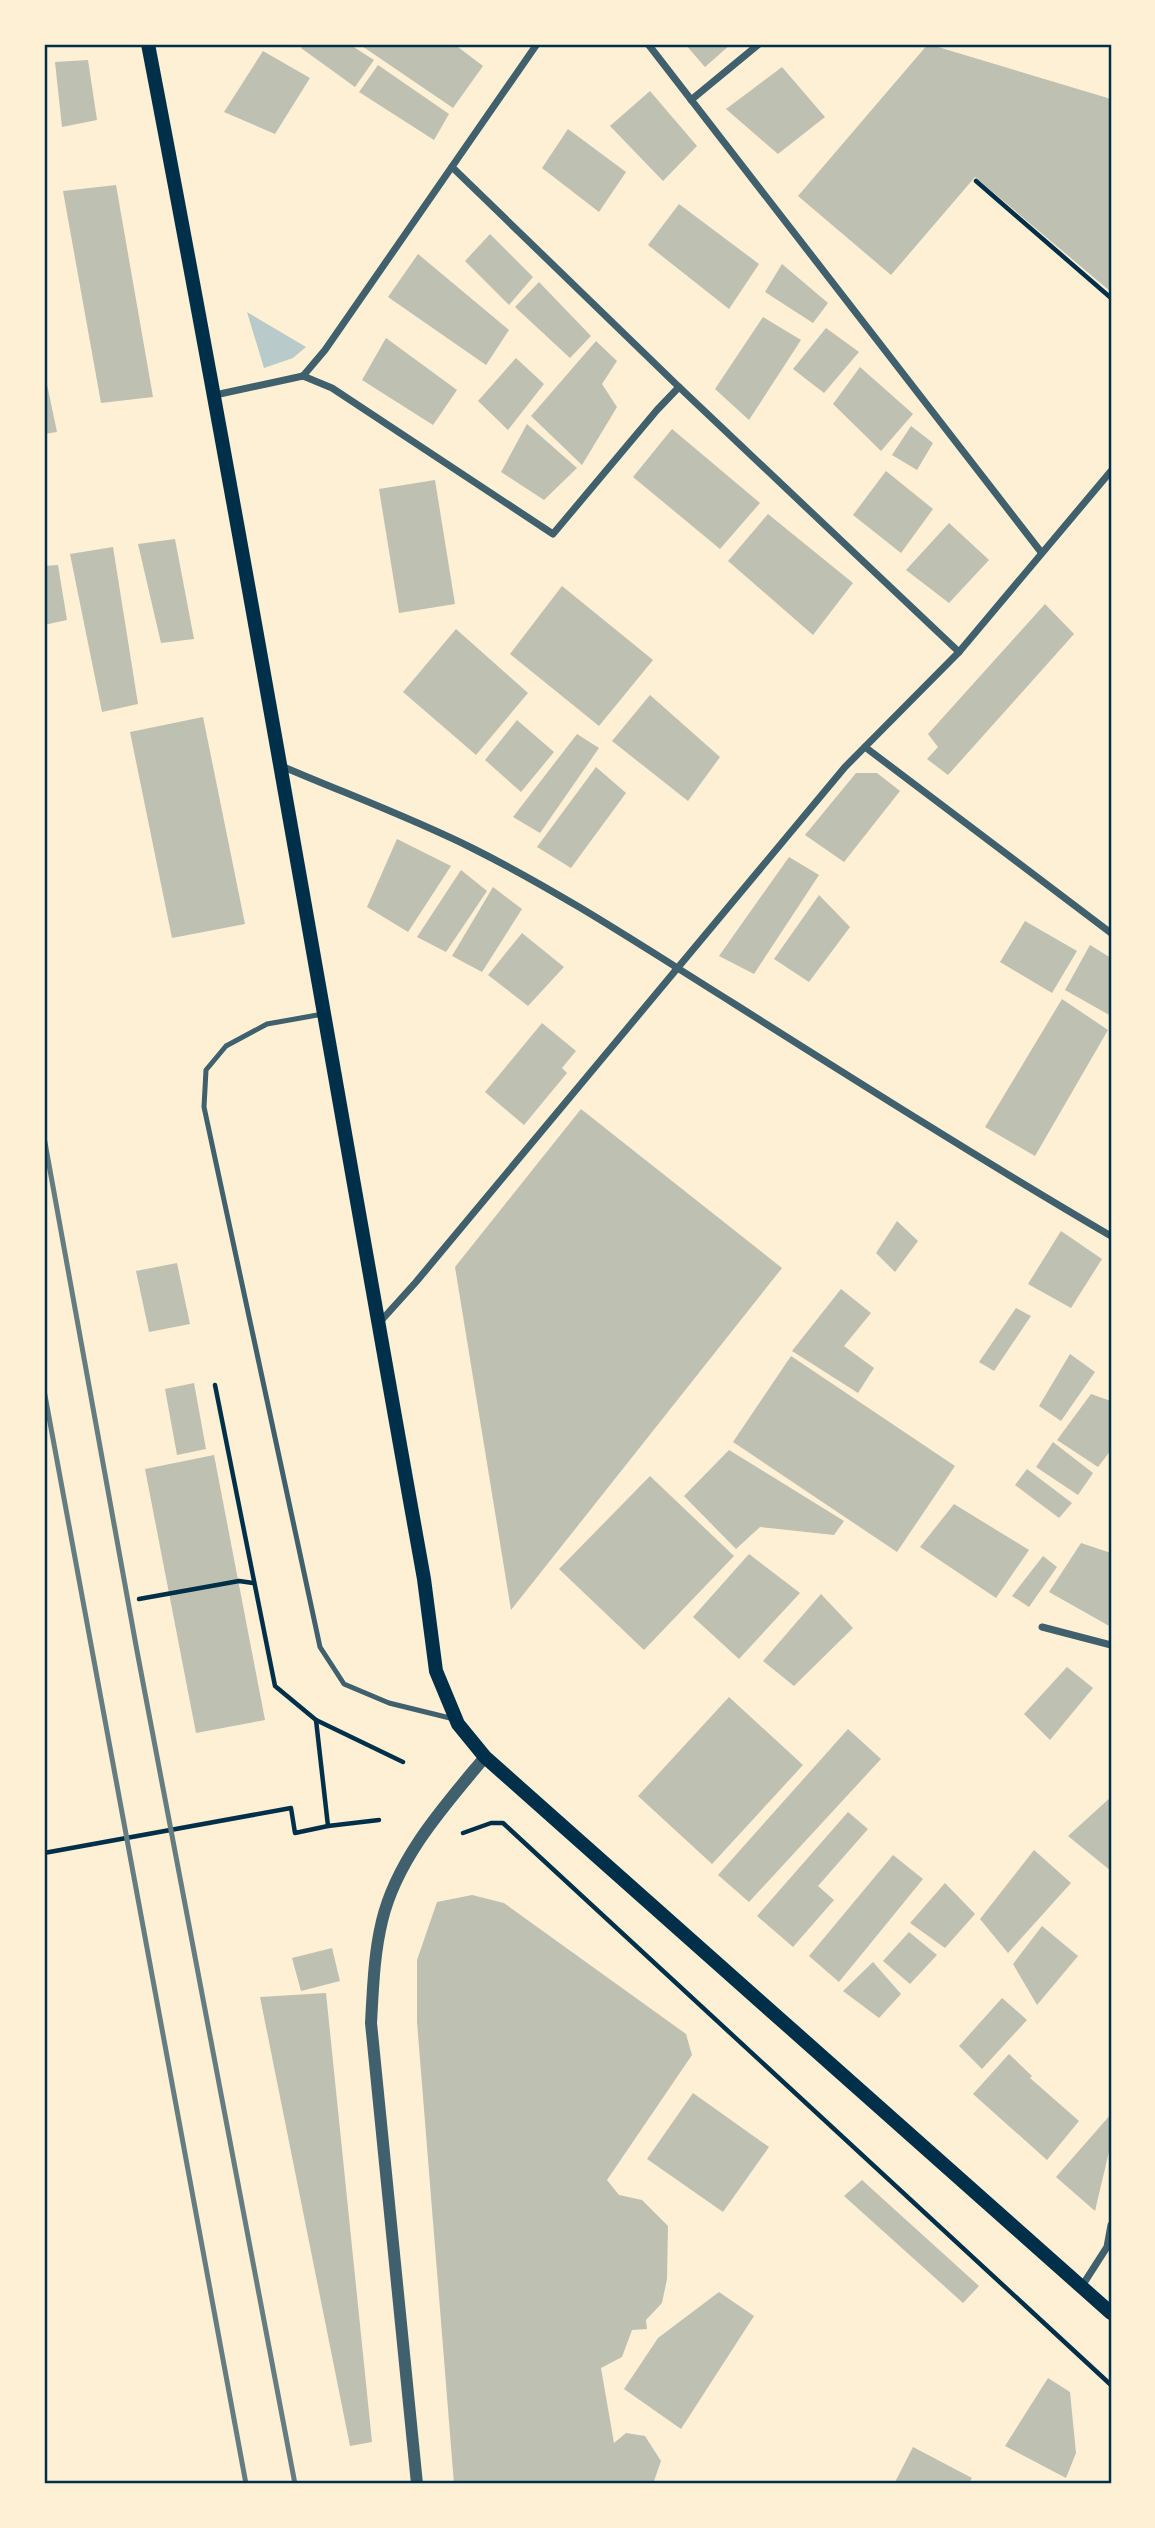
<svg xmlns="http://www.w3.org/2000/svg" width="1155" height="2528" font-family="'Noto Sans',sans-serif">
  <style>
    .green { fill: #b9caca }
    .building { fill: #bec0b2 }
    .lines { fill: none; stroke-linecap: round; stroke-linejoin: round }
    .path { stroke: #003049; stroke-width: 4.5 }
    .service { stroke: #3f606c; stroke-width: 5 }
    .minor { stroke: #3f606c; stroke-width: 7 }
    .tertiary { stroke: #3f606c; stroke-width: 12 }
    .secondary { stroke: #003049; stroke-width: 14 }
    .rail { stroke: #657d81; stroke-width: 5 }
    .neatline { fill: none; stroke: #003049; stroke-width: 2.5 }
  </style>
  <rect width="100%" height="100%" fill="#fdf0d5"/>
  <path class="green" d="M 247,312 L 306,347 L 293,358 L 264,368 Z"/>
  <g class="building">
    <path d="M 304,44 L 349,44 L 374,60 L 355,87 L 301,48 Z"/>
    <path d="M 359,44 L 454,44 L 483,66 L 453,108 Z"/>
    <path d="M 685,44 L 731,44 L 705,67 Z"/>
    <path d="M 928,44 L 1111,99 L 1111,292 L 975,177 L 891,275 L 798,196 Z"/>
    <path d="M 263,51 L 310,78 L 275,134 L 224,112 Z"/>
    <path d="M 88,60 L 97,120 L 62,127 L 55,62 Z"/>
    <path d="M 378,65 L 449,114 L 434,140 L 359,92 Z"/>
    <path d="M 782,67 L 825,117 L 778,154 L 726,109 Z"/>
    <path d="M 650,91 L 697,146 L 663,181 L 610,126 Z"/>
    <path d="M 568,129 L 626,172 L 599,212 L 542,168 Z"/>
    <path d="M 116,185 L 153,397 L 101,403 L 63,191 Z"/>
    <path d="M 679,204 L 759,264 L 729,309 L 648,245 Z"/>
    <path d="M 490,234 L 533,277 L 509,305 L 465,261 Z"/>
    <path d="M 418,254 L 509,330 L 486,365 L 388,297 Z"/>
    <path d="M 782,264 L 828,303 L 813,323 L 765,292 Z"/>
    <path d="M 539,282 L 591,336 L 570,358 L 515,307 Z"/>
    <path d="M 763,317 L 801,340 L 749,420 L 715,389 Z"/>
    <path d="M 826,328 L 859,352 L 824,393 L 793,369 Z"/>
    <path d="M 386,338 L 457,390 L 433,425 L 362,380 Z"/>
    <path d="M 596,341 L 617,361 L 602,384 L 617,407 L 582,465 L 531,416 Z"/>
    <path d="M 516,358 L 544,384 L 508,430 L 478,401 Z"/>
    <path d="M 860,367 L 913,414 L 881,451 L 833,404 Z"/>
    <path d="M 44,370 L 57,432 L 44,434 Z"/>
    <path d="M 527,424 L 577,468 L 544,500 L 501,472 Z"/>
    <path d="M 911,426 L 933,443 L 917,470 L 892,455 Z"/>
    <path d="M 672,429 L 760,503 L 720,549 L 633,477 Z"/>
    <path d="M 886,471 L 933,509 L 901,553 L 853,515 Z"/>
    <path d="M 435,480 L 455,604 L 399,613 L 379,489 Z"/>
    <path d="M 768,514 L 853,583 L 813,635 L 728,561 Z"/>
    <path d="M 949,523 L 989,560 L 949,603 L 906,570 Z"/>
    <path d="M 175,539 L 194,639 L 161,643 L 138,544 Z"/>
    <path d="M 113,547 L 138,704 L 102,712 L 70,554 Z"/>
    <path d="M 58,565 L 67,620 L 44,625 L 44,566 Z"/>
    <path d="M 562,586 L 653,660 L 599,726 L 510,654 Z"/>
    <path d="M 1045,604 L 1074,634 L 948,775 L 927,759 L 938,747 L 928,734 Z"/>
    <path d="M 456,629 L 528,693 L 476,755 L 403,692 Z"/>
    <path d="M 650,695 L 720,757 L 688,801 L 612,741 Z"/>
    <path d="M 203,717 L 245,924 L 172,938 L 130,732 Z"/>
    <path d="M 517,720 L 554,752 L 521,792 L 485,760 Z"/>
    <path d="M 577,734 L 599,748 L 540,833 L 513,817 Z"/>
    <path d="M 596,767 L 626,793 L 571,868 L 537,847 Z"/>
    <path d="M 856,773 L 877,773 L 900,791 L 844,862 L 805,835 Z"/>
    <path d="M 397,839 L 451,866 L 408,932 L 367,907 Z"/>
    <path d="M 789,857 L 819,875 L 754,974 L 719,956 Z"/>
    <path d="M 461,870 L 487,891 L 446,952 L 417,937 Z"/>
    <path d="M 493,887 L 522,909 L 482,972 L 452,956 Z"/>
    <path d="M 819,895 L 850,927 L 809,982 L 774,959 Z"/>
    <path d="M 1025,921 L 1077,951 L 1052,993 L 1000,962 Z"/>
    <path d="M 522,933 L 564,967 L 528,1006 L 488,975 Z"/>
    <path d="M 1090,945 L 1111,958 L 1111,1016 L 1065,990 Z"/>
    <path d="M 1062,999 L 1108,1030 L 1035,1156 L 985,1127 Z"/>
    <path d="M 542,1023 L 576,1051 L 562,1068 L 567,1073 L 524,1125 L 485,1092 Z"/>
    <path d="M 581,1109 L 782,1268 L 511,1610 L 455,1267 Z"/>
    <path d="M 897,1221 L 918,1241 L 895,1272 L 876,1253 Z"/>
    <path d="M 1061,1231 L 1102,1259 L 1071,1308 L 1028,1284 Z"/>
    <path d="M 177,1263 L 190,1324 L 149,1332 L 136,1271 Z"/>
    <path d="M 841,1289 L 871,1313 L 844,1346 L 874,1368 L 858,1393 L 792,1351 Z"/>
    <path d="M 1016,1308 L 1031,1316 L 994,1371 L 979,1362 Z"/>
    <path d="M 1070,1354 L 1095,1372 L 1061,1421 L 1039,1406 Z"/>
    <path d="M 791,1356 L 955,1466 L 897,1552 L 733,1442 Z"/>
    <path d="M 194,1383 L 206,1449 L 177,1455 L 165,1389 Z"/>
    <path d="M 1091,1394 L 1111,1401 L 1111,1450 L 1098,1467 L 1057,1440 Z"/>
    <path d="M 1053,1442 L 1093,1473 L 1078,1495 L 1036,1467 Z"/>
    <path d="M 729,1450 L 844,1521 L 834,1535 L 760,1527 L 736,1549 L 684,1496 Z"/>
    <path d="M 214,1455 L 265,1720 L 196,1733 L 145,1469 Z"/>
    <path d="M 1027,1469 L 1072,1503 L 1059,1518 L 1015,1485 Z"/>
    <path d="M 650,1476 L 734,1556 L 644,1650 L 559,1569 Z"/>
    <path d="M 954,1504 L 1029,1550 L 996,1598 L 920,1547 Z"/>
    <path d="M 1081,1543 L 1111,1553 L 1111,1627 L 1049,1592 Z"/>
    <path d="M 749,1554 L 800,1593 L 739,1659 L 693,1617 Z"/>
    <path d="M 1043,1556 L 1057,1567 L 1029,1607 L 1012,1596 Z"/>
    <path d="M 821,1594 L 853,1628 L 794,1686 L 763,1661 Z"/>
    <path d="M 1067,1667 L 1093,1688 L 1050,1740 L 1024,1714 Z"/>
    <path d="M 729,1697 L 803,1765 L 712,1864 L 638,1796 Z"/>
    <path d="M 848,1729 L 881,1759 L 749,1902 L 718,1875 Z"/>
    <path d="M 1111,1797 L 1111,1871 L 1068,1836 Z"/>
    <path d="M 848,1812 L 868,1829 L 818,1886 L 834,1900 L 793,1947 L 757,1916 Z"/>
    <path d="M 1034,1850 L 1071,1883 L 1008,1953 L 980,1919 Z"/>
    <path d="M 893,1855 L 923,1879 L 839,1982 L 809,1956 Z"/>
    <path d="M 945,1883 L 975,1914 L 945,1948 L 910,1923 Z"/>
    <path d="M 472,1895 L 504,1903 L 686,2034 L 692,2055 L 607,2180 L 619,2195 L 642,2200 L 668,2226 L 667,2279 L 662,2303 L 646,2320 L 647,2329 L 632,2330 L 622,2357 L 601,2368 L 614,2443 L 626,2433 L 645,2436 L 661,2461 L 653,2484 L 454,2484 L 417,2022 L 417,1960 L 437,1902 Z"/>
    <path d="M 1042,1926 L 1078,1956 L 1037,2005 L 1013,1964 Z"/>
    <path d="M 909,1932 L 937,1955 L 910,1984 L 883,1961 Z"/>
    <path d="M 332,1948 L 340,1981 L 301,1991 L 292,1958 Z"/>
    <path d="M 873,1962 L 901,1994 L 879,2018 L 843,1991 Z"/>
    <path d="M 326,1993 L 372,2442 L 350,2446 L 260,1997 Z"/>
    <path d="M 1002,1998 L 1027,2020 L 982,2069 L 959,2046 Z"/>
    <path d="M 1009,2054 L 1032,2076 L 1030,2078 L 1079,2121 L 1047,2160 L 973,2094 Z"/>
    <path d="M 693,2093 L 769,2147 L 723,2212 L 647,2159 Z"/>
    <path d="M 1111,2114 L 1111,2143 L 1095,2211 L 1056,2177 Z"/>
    <path d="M 862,2180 L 979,2286 L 963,2303 L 844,2196 Z"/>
    <path d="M 719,2292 L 754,2316 L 681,2429 L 624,2389 L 658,2338 Z"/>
    <path d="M 1048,2378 L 1070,2392 L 1076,2453 L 1066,2478 L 1005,2446 Z"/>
    <path d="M 913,2447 L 972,2478 L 968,2484 L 894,2484 Z"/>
  </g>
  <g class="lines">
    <g class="path">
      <path d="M 976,181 L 1111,298"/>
      <path d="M 215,1385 L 275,1686 L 316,1720 L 403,1762"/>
      <path d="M 139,1599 L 239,1581 L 253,1583"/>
      <path d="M 328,1826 L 379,1820"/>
      <path d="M 463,1833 L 491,1823 L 503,1823 L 1111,2385"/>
      <path d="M 44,1853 L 291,1808 L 295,1833 L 328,1826 L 316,1720"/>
    </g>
    <path class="service" d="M 323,1014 L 267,1024 L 226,1046 L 206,1070 L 204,1107 L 320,1647 L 344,1684 L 389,1703 L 454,1719"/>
    <g class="minor">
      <path d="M 648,44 L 1041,552"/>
      <path d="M 691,100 L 759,44"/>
      <path d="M 452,167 L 679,387 L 959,652"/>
      <path d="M 303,376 L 332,388 L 553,534 L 657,410 L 679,387"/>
      <path d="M 303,376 L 325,350 L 537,44"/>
      <path d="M 215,395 L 303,376"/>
      <path d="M 865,747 L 1111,933"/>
      <path d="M 279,765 C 344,793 410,817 474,849 C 564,894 648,950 733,1003 C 858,1082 983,1161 1111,1236"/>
      <path d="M 379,1323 L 416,1282 L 845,767 L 959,652 L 1111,471"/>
      <path d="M 1042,1627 L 1111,1645"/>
      <path d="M 1082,2286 L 1107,2247 L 1111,2225"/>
    </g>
    <path class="tertiary" d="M 417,2484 L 371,2023 C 373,1988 374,1954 382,1921 C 397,1858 445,1805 485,1757"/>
    <path class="secondary" d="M 148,44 C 246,554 332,1067 424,1579 L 436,1671 L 458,1724 L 485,1757 L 1111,2313"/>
    <g class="rail">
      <path d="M 44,1137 L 137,1651 L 295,2484"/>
      <path d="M 44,1390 L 246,2484"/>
    </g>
  </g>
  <rect width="1155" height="2528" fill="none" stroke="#fdf0d5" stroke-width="91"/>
  <rect x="46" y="46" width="1064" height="2436" class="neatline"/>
</svg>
